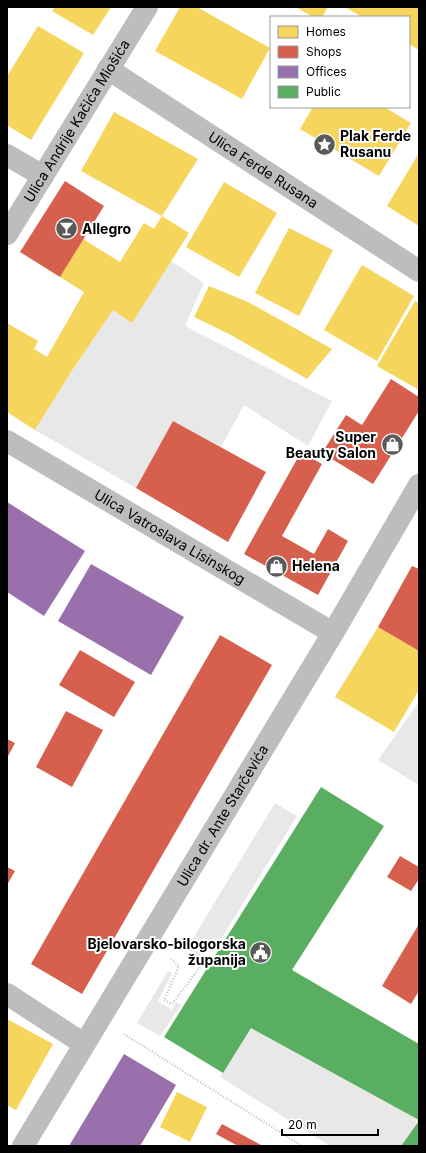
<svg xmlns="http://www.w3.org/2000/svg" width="426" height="1153" font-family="Inter,sans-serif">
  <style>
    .green { fill: #e8e8e8 }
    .homes { fill: #f6d55c }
    .shops { fill: #d6604d }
    .offices { fill: #9970ab }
    .public { fill: #5aae61 }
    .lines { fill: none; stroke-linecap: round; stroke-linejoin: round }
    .path { stroke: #c2c2c2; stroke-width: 2.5; stroke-dasharray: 1 2; stroke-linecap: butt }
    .minor { stroke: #bdbdbd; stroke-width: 22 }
    .labels { text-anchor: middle; stroke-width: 4; stroke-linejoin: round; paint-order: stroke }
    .street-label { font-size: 14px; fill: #000; stroke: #fff }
    .poi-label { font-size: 14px; font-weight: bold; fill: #000; stroke: #fff; text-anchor: start }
  </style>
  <rect width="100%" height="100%" fill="#fff"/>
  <g class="green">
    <path d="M 171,261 L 204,283 L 185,326 L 332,401 L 308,446 L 244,405 L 221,447 L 173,421 L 136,488 L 35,430 L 71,372 L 113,310 L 132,322 Z"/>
    <path d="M 419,702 L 419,785 L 378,760 Z"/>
    <path d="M 275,803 L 297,816 L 213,952 L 192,940 Z"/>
    <path d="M 168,971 L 172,973 L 158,1001 L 172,1010 L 176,1002 L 181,1005 L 160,1036 L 137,1023 Z"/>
    <path d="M 251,1028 L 419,1120 L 419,1121 L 401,1146 L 330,1146 L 220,1077 Z"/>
  </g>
  <g class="homes">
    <path d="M 55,7 L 111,7 L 93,35 L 52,11 Z"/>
    <path d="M 180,7 L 197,7 L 270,48 L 242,99 L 155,51 Z"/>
    <path d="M 296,7 L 328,7 L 322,17 L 313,17 Z"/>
    <path d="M 345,7 L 419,7 L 419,50 L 409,44 L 409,17 L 362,17 Z"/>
    <path d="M 38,26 L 84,53 L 31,140 L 7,125 L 7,76 Z"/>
    <path d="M 313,107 L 384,107 L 411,123 L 379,176 L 300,129 Z"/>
    <path d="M 114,112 L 198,159 L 162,216 L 189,233 L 132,323 L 113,310 L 71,372 L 35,430 L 7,412 L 7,323 L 38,341 L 34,349 L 47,357 L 84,292 L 60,277 L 83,239 L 120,262 L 144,223 L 154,229 L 162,216 L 81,171 Z"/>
    <path d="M 419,153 L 419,226 L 387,206 Z"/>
    <path d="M 224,182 L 277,213 L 239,277 L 186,247 Z"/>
    <path d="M 289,228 L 333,250 L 299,316 L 255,293 Z"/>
    <path d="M 362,265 L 414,296 L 377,361 L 324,330 Z"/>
    <path d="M 209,286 L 248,302 L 332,349 L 307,379 L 231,335 L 194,317 Z"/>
    <path d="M 415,301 L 419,303 L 419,390 L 377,366 Z"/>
    <path d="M 378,627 L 419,651 L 419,690 L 394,732 L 335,697 Z"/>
    <path d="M 7,1019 L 53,1044 L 16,1110 L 7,1105 Z"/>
    <path d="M 177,1092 L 207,1107 L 190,1142 L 160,1127 Z"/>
  </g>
  <g class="shops">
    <path d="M 65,181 L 104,206 L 60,277 L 20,252 Z"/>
    <path d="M 391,379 L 419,397 L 419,411 L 373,484 L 322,453 L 346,415 L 362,425 Z"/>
    <path d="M 173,421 L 266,472 L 228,542 L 136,488 Z"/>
    <path d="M 301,452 L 322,464 L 282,536 L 314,554 L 328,529 L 348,541 L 318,595 L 244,554 Z"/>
    <path d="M 412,566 L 419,569 L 419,651 L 378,627 Z"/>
    <path d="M 220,635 L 272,665 L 82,994 L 31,964 Z"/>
    <path d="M 80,650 L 135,682 L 114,717 L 59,685 Z"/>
    <path d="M 66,711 L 103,730 L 72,787 L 36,767 Z"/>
    <path d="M 7,739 L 15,743 L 7,758 Z"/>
    <path d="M 400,856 L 419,867 L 419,879 L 411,891 L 387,877 Z"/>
    <path d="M 7,867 L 15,871 L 7,885 Z"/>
    <path d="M 419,924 L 419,991 L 411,1004 L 382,986 Z"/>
    <path d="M 222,1124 L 263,1146 L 238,1146 L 216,1134 Z"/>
  </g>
  <g class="offices">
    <path d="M 7,502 L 85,551 L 44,616 L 7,592 Z"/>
    <path d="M 91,564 L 184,617 L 151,675 L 58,621 Z"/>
    <path d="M 124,1054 L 176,1085 L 140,1146 L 69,1146 Z"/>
  </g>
  <g class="public">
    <path d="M 321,787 L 384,826 L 292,970 L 419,1044 L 419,1120 L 251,1028 L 223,1073 L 164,1037 Z"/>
    <path d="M 419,1121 L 419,1146 L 401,1146 Z"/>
  </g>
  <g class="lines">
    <g class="path">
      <path d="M 181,943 L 211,961"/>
      <path d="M 171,959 L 179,966 L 164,1000 L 172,1004 L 207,958"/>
      <path d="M 124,1034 L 302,1146"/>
    </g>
    <g class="minor">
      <path id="s1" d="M 108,69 L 419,271"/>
      <path d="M 7,155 L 43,176"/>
      <path id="s2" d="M 7,234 L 147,7"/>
      <path id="s3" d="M 7,441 L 333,633"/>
      <path d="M 7,994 L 84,1044"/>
      <path id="s4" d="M 23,1146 L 333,633 L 419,485"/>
    </g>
  </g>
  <defs>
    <symbol id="sight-disc" viewBox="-11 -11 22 22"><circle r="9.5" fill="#595959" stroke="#fff"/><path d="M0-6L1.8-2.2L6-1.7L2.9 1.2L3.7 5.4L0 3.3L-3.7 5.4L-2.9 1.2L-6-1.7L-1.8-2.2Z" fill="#fff"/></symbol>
    <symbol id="bar-disc" viewBox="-11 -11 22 22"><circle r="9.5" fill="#595959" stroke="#fff"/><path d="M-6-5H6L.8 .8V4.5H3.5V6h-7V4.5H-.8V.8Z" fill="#fff"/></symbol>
    <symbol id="shop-disc" viewBox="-11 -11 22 22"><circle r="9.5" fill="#595959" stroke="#fff"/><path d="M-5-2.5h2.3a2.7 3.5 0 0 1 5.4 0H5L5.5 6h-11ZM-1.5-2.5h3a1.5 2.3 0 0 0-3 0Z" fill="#fff"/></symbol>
    <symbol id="civic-disc" viewBox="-11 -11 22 22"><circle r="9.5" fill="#595959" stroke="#fff"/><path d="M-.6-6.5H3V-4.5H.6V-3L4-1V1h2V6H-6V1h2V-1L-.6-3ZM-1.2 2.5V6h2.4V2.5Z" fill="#fff"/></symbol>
  </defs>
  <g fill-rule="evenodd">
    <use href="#sight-disc" x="312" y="132" width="25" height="25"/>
    <use href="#bar-disc" x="54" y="216" width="25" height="25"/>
    <use href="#shop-disc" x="380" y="432" width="25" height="25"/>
    <use href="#shop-disc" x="264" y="554" width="25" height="25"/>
    <use href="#civic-disc" x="248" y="940" width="25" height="25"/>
  </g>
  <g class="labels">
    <g class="street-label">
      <text dy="5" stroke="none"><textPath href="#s2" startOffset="133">Ulica Andrije Kačića Miošića</textPath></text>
      <text dy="5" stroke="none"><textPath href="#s1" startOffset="185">Ulica Ferde Rusana</textPath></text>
      <text dy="5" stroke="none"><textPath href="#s3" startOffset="189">Ulica Vatroslava Lisinskog</textPath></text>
      <text dy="5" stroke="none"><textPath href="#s4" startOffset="386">Ulica dr. Ante Starčevića</textPath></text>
    </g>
    <g class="poi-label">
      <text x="340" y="141">Plak Ferde<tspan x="340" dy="16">Rusanu</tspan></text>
      <text x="82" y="234">Allegro</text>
      <text x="376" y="442" text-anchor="end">Super<tspan x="376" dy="16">Beauty Salon</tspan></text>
      <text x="292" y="571">Helena</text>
      <text x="246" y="949" text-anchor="end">Bjelovarsko-bilogorska<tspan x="246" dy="16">županija</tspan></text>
    </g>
  </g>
  <rect width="426" height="1153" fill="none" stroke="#000000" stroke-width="16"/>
  <rect x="270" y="16" width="140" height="92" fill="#ffffff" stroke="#999999"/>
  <rect x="278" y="26" width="20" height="12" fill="#f6d55c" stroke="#999999"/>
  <text x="306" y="36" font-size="12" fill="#000000">Homes</text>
  <rect x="278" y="46" width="20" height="12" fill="#d6604d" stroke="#999999"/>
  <text x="306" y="56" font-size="12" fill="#000000">Shops</text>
  <rect x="278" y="66" width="20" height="12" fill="#9970ab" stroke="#999999"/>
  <text x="306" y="76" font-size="12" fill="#000000">Offices</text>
  <rect x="278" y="86" width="20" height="12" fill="#5aae61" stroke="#999999"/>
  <text x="306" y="96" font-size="12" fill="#000000">Public</text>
  <path d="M282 1129v6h96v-6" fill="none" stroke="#000000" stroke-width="2"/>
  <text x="288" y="1129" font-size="12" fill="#000000" stroke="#ffffff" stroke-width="3" paint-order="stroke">20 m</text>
</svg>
